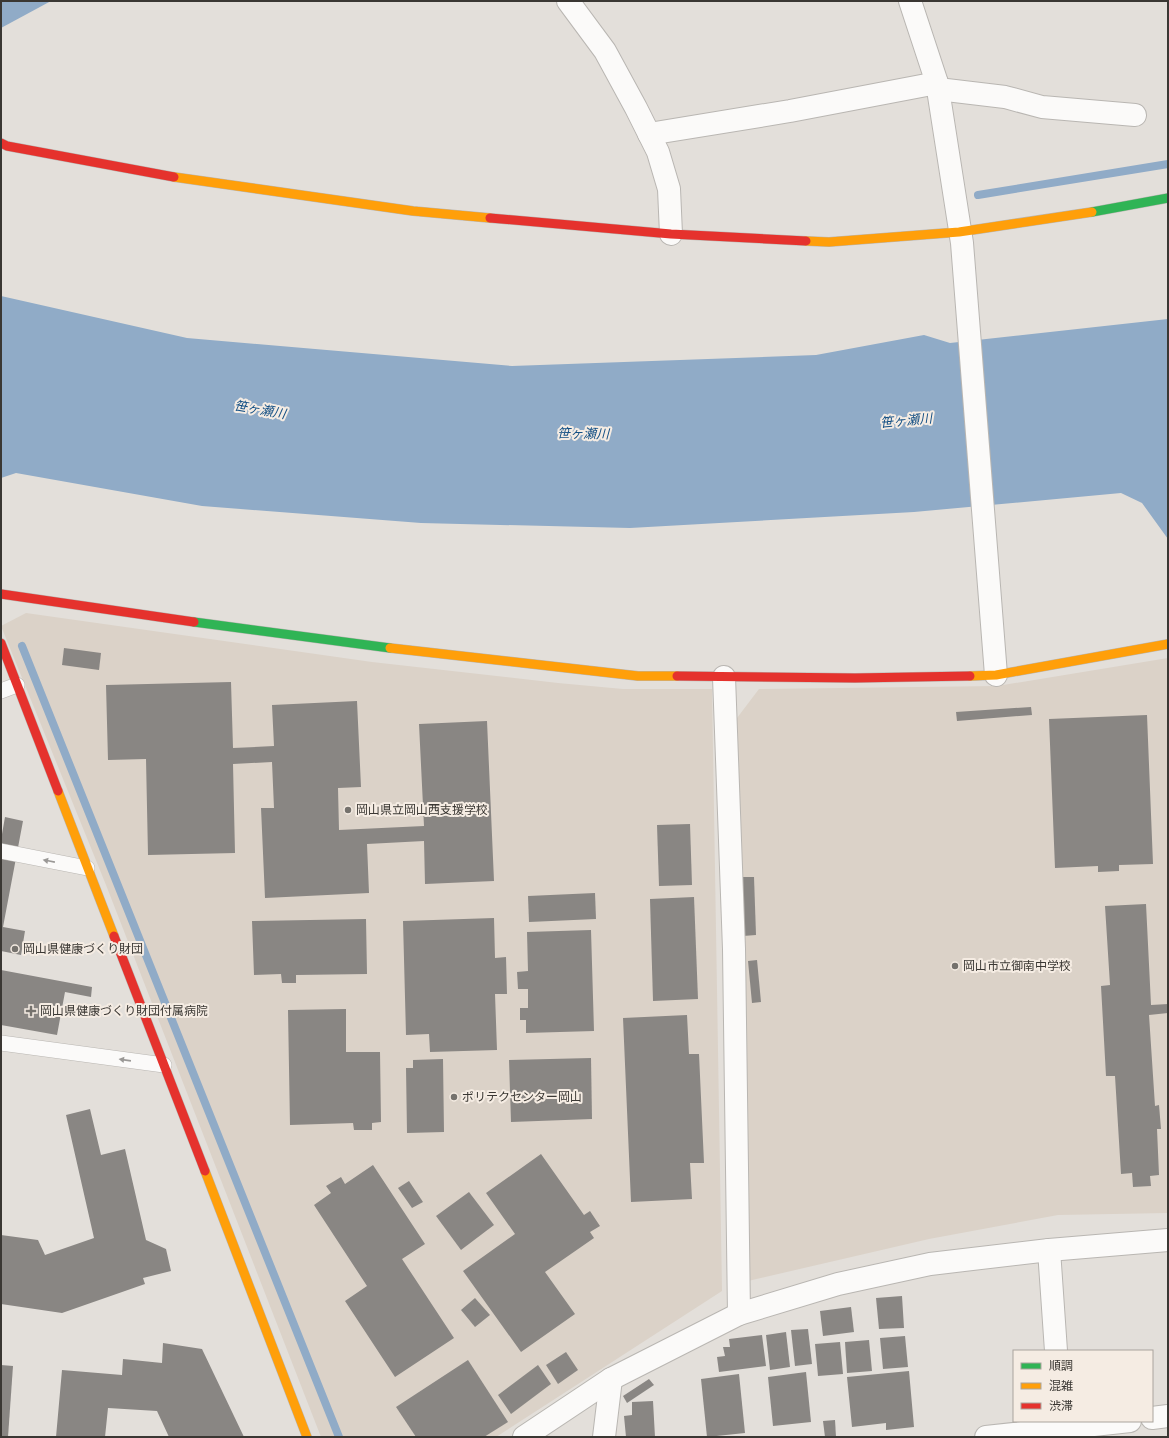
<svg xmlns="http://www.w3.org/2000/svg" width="1169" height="1438" font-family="'Archivo Narrow','Noto Sans JP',sans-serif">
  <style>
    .built { fill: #dbd2c8 }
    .water { fill: #90abc7 }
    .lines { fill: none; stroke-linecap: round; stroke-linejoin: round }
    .stream { stroke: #90abc7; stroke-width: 8 }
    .building { fill: #898683 }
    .lane-casing { stroke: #b9b6b2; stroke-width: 16 }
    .street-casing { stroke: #b9b6b2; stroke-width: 24 }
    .fast-casing { stroke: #b9b6b2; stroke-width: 10 }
    .slow-casing { stroke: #b9b6b2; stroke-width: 10 }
    .jam-casing { stroke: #b9b6b2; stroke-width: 10 }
    .lane { stroke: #fbfaf9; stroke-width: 15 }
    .street { stroke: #fbfaf9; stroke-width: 22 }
    .fast { stroke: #30b455; stroke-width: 9 }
    .slow { stroke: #ff9f0a; stroke-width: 9 }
    .jam { stroke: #e5322d; stroke-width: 9 }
    .oneway { fill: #9a9896 }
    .poi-dot { fill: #75726d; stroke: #f5ece3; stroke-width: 1.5 }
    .labels { text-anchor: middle; stroke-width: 4; stroke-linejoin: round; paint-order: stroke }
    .poi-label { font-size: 12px; fill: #3a3733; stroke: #f5ece3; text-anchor: start }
    .water-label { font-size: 13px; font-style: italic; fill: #134f84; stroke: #f5ece3 }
  </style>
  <rect width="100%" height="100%" fill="#e3dfda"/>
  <g class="built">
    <path d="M 26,613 L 372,662 L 558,683 L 623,689 L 712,689 L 722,1291 L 496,1437 L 321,1437 L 106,885 L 1,626 Z"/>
    <path d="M 1168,658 L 1168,1213 L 1058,1215 L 929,1239 L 748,1281 L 737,718 L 759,689 L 997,686 Z"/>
  </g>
  <g class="water">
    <path d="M 1,1 L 51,1 L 1,28 Z"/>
    <path d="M 1,296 L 187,338 L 512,366 L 816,355 L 924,335 L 950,343 L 1168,319 L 1168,539 L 1142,503 L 1121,493 L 914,512 L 630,528 L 421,523 L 202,506 L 16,473 L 1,478 Z"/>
  </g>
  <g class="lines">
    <g class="stream">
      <path d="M 978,195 L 1168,164"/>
      <path d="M 22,646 L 339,1437"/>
    </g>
  </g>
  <g class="building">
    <path d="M 64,648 L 101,653 L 99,670 L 62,665 Z"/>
    <path d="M 231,682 L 233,748 L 274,746 L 272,705 L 357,701 L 361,787 L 338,788 L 339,830 L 424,826 L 419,724 L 487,721 L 494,881 L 425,884 L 424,841 L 367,844 L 369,893 L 265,898 L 261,808 L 274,808 L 272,762 L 233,764 L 235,853 L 148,855 L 146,759 L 108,760 L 106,685 Z"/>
    <path d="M 1031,707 L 1032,715 L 957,721 L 956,712 Z"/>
    <path d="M 1147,715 L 1153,864 L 1119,865 L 1119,871 L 1098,872 L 1098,866 L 1055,868 L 1049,719 Z"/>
    <path d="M 5,817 L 23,821 L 3,927 L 25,931 L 21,955 L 1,951 L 1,834 L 2,834 Z"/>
    <path d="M 690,824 L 692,885 L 659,886 L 657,825 Z"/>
    <path d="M 741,877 L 754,877 L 756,935 L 743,936 Z"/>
    <path d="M 595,893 L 596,919 L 529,922 L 528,896 Z"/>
    <path d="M 694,897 L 698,999 L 653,1001 L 650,899 Z"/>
    <path d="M 1146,904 L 1151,1005 L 1168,1004 L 1168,1013 L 1149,1015 L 1155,1106 L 1159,1105 L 1161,1129 L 1157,1129 L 1159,1175 L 1150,1176 L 1151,1186 L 1133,1187 L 1132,1173 L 1121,1174 L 1115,1076 L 1106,1076 L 1101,986 L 1110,985 L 1105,906 Z"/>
    <path d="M 494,918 L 495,958 L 506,957 L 507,994 L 495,994 L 497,1050 L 430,1052 L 429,1034 L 406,1035 L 403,921 Z"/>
    <path d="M 366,919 L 367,974 L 296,975 L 296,983 L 282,983 L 281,974 L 254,975 L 252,921 Z"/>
    <path d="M 591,930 L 594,1031 L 526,1033 L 526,1020 L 520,1020 L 520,1008 L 528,1008 L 528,989 L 518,989 L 517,972 L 528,971 L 527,932 Z"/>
    <path d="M 757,960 L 761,1002 L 752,1003 L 748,961 Z"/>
    <path d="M 1,970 L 92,987 L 91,997 L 65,992 L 57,1035 L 1,1025 Z"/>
    <path d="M 346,1009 L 346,1052 L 380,1052 L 381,1122 L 372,1123 L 372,1130 L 354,1130 L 353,1123 L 290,1125 L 288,1010 Z"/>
    <path d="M 687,1015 L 689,1054 L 699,1054 L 704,1163 L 690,1163 L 692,1199 L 631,1202 L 623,1018 Z"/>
    <path d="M 591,1058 L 592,1119 L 511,1122 L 509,1060 Z"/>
    <path d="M 443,1059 L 444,1132 L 407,1133 L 406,1068 L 413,1068 L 413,1060 Z"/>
    <path d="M 90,1109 L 101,1155 L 125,1149 L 146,1240 L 166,1249 L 171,1271 L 143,1278 L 145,1284 L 62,1313 L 1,1304 L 1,1235 L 38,1240 L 45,1255 L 94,1238 L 66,1115 Z"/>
    <path d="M 541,1154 L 584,1215 L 590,1211 L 600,1226 L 590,1232 L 594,1238 L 545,1272 L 575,1314 L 521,1352 L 463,1271 L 515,1234 L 486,1193 Z"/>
    <path d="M 373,1165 L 425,1244 L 402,1259 L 454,1338 L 395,1377 L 345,1301 L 367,1286 L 314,1205 L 331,1193 L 326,1186 L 341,1177 L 345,1184 Z"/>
    <path d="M 409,1181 L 423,1202 L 412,1208 L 398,1188 Z"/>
    <path d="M 469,1192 L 494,1225 L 461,1250 L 436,1216 Z"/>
    <path d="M 902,1296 L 904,1328 L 879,1329 L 876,1298 Z"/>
    <path d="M 475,1298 L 490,1315 L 475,1327 L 461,1310 Z"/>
    <path d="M 851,1307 L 854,1332 L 823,1336 L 820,1311 Z"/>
    <path d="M 808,1329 L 812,1364 L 795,1366 L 791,1330 Z"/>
    <path d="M 786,1332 L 790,1367 L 770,1370 L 766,1335 Z"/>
    <path d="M 762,1335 L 766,1366 L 719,1372 L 717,1357 L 725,1356 L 723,1347 L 730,1347 L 729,1339 Z"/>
    <path d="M 905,1336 L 908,1367 L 883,1369 L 880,1338 Z"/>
    <path d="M 869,1340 L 872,1371 L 847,1373 L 845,1342 Z"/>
    <path d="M 840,1342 L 843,1374 L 818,1376 L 815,1344 Z"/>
    <path d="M 163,1343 L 202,1349 L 244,1437 L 169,1437 L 157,1411 L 108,1408 L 105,1437 L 56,1437 L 62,1370 L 122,1375 L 123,1359 L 162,1363 Z"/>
    <path d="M 566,1352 L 578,1370 L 558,1384 L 546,1365 Z"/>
    <path d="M 468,1360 L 508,1422 L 484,1437 L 416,1437 L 396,1407 Z"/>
    <path d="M 1,1365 L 13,1366 L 8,1437 L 1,1437 Z"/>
    <path d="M 538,1365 L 551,1384 L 511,1414 L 498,1395 Z"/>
    <path d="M 909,1371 L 914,1427 L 886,1430 L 886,1423 L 852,1427 L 847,1377 Z"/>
    <path d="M 806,1372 L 811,1422 L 773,1426 L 768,1377 Z"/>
    <path d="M 739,1374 L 745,1433 L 707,1437 L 701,1379 Z"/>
    <path d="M 649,1379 L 654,1385 L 627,1403 L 623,1396 Z"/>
    <path d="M 653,1401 L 655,1437 L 626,1437 L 624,1416 L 632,1415 L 632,1402 Z"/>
    <path d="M 835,1420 L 836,1437 L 825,1437 L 823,1421 Z"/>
  </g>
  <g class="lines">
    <defs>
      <g id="lane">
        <path d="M 1,691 L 17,685"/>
        <path d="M 1,851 L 87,868"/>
        <path d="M 1,1043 L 164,1065"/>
      </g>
      <g id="street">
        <path d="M 568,1 L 605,51 L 636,108 L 658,152 L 669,189 L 671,234"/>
        <path d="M 910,1 L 937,83 L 962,243 L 996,675"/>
        <path d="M 938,89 L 1005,97 L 1042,107 L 1135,115"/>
        <path d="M 649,134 L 790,111 L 937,83"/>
        <path d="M 724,677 L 734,949 L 739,1314"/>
        <path d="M 1049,1250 L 1056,1351"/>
        <path d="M 1152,1418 L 1168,1416"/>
        <path d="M 524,1437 L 611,1379 L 739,1314 L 838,1284 L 930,1264 L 1049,1250 L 1168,1240"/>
        <path d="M 604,1437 L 611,1379"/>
        <path d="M 986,1437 L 1130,1421"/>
      </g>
      <g id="fast">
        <path d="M 1092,212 L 1168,198"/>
        <path d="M 194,622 L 390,648"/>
      </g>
      <g id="slow">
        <path d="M 174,177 L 413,211 L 490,218"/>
        <path d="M 806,241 L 829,242 L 959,232 L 1092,212"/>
        <path d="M 390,648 L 638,676 L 677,676"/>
        <path d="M 970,676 L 996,675 L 1168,644"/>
        <path d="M 58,791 L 114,936"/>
        <path d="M 205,1171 L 307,1437"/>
      </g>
      <g id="jam">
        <path d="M 1,143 L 7,146 L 174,177"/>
        <path d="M 490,218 L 671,234 L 806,241"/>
        <path d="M 1,594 L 194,622"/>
        <path d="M 1,643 L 58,791"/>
        <path d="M 677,676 L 855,678 L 970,676"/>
        <path d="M 114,936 L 205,1171"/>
      </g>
    </defs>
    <use href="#lane" class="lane-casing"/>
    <use href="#street" class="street-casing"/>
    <use href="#fast" class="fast-casing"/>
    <use href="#slow" class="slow-casing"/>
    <use href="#jam" class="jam-casing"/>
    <use href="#lane" class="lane"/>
    <use href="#street" class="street"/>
    <use href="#fast" class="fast"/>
    <use href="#slow" class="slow"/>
    <use href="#jam" class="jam"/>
  </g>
  <defs><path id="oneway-solid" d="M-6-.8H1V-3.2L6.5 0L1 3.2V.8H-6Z"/></defs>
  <g class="oneway">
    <use href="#oneway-solid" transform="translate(49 861) rotate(-169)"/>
    <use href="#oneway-solid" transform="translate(125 1060) rotate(-172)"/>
  </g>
  <g class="poi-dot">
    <circle cx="348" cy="810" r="4"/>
    <circle cx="15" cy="949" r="4"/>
    <circle cx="955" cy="966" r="4"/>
    <path d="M29 1005h4v4h4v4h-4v4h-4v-4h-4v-4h4z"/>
    <circle cx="454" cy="1097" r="4"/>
  </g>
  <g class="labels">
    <g class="poi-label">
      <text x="356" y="814">岡山県立岡山西支援学校</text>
      <text x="23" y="953">岡山県健康づくり財団</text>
      <text x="963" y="970">岡山市立御南中学校</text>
      <text x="40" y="1015">岡山県健康づくり財団付属病院</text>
      <text x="462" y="1101">ポリテクセンター岡山</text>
    </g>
    <g class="water-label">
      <text transform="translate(260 409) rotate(10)" y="5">笹ヶ瀬川</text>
      <text transform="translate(906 420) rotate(-5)" y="5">笹ヶ瀬川</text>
      <text transform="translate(583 433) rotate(1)" y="5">笹ヶ瀬川</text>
    </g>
  </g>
  <rect width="1169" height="1438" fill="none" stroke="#3a3733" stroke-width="4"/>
  <rect x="1013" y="1350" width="140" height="72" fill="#f5ece3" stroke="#aaa49d"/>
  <rect x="1021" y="1363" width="20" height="6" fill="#30b455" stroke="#aaa49d"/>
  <text x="1049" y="1370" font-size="12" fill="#3a3733">順調</text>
  <rect x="1021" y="1383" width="20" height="6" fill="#ff9f0a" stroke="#aaa49d"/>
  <text x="1049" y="1390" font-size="12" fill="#3a3733">混雑</text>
  <rect x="1021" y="1403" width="20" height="6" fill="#e5322d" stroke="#aaa49d"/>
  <text x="1049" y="1410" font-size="12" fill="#3a3733">渋滞</text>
</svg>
